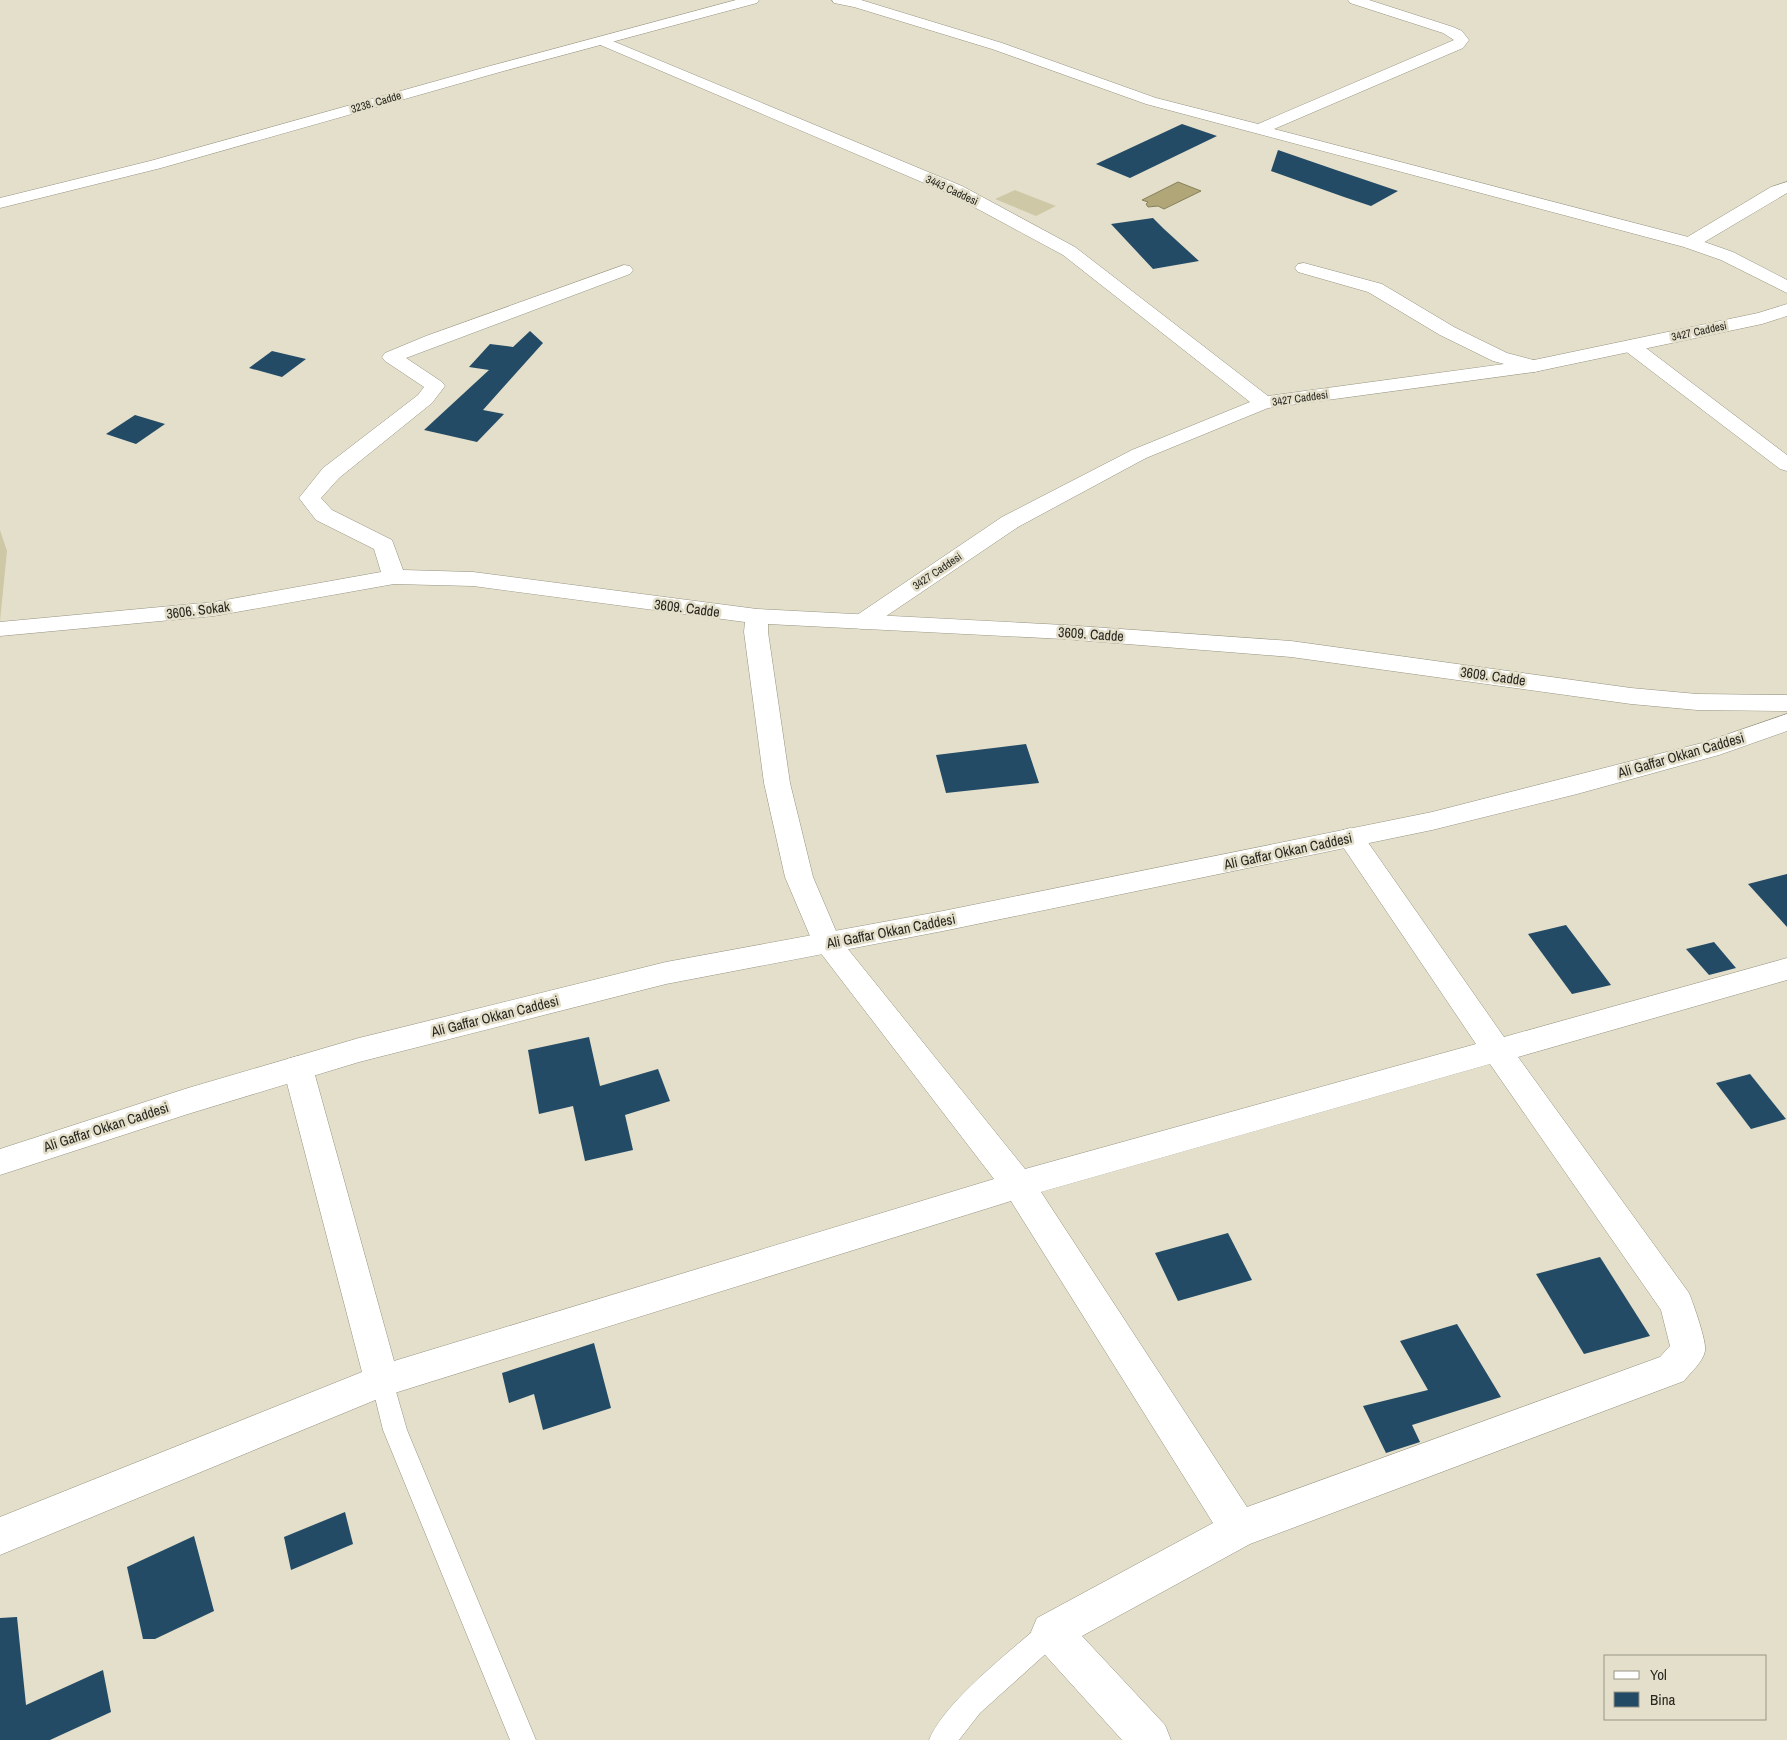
<svg xmlns="http://www.w3.org/2000/svg" width="1787" height="1740" font-family="'Archivo Narrow',sans-serif">
  <style>
    .green { fill: #cfc8a6 }
    .water { fill: #b0a677; stroke: #87805d }
    .building { fill: #234b66 }
    .lines { fill: none; stroke-linecap: round; stroke-linejoin: round }
    .lane-casing { stroke: #969380; stroke-width: 1 }
    .street-casing { stroke: #969380; stroke-width: 1 }
    .secondary-casing { stroke: #969380; stroke-width: 1 }
    .lane { fill: #fff; fill-rule: evenodd }
    .street { fill: #fff; fill-rule: evenodd }
    .secondary { fill: #fff; fill-rule: evenodd }
    .labels { text-anchor: middle; stroke-width: 5; stroke-linejoin: round; paint-order: stroke }
    .far-street-label { font-size: 11px; fill: #28261f; stroke: #e3dfcb }
    .street-label { font-size: 14px; fill: #28261f; stroke: #e3dfcb }
  </style>
  <rect width="100%" height="100%" fill="#e3dfcb"/>
  <g class="green">
    <path d="M 1015,190 L 1056,206 L 1036,216 L 995,199 Z"/>
    <path d="M 0,530 L 7,551 L 0,621 Z"/>
  </g>
  <path class="water" d="M 1178,182 L 1201,191 L 1164,209 L 1158,206 L 1148,207 L 1146,204 L 1148,202 L 1142,200 Z"/>
  <g class="building">
    <path d="M 1182,124 L 1217,136 L 1130,178 L 1096,164 Z"/>
    <path d="M 1278,150 L 1336,170 L 1398,191 L 1371,206 L 1344,197 L 1271,171 Z"/>
    <path d="M 1153,218 L 1164,229 L 1199,261 L 1153,269 L 1111,224 Z"/>
    <path d="M 530,331 L 543,343 L 483,410 L 504,414 L 477,442 L 424,430 L 489,370 L 469,367 L 490,344 L 513,347 Z"/>
    <path d="M 272,351 L 306,359 L 282,377 L 249,368 Z"/>
    <path d="M 135,415 L 165,424 L 136,444 L 106,434 Z"/>
    <path d="M 1026,744 L 1039,783 L 946,793 L 936,755 Z"/>
    <path d="M 1787,874 L 1787,927 L 1748,884 Z"/>
    <path d="M 1566,925 L 1611,985 L 1572,994 L 1528,934 Z"/>
    <path d="M 1714,942 L 1736,968 L 1709,975 L 1686,949 Z"/>
    <path d="M 589,1037 L 600,1086 L 658,1069 L 670,1101 L 625,1115 L 633,1150 L 585,1161 L 573,1106 L 539,1114 L 528,1050 Z"/>
    <path d="M 1750,1074 L 1786,1119 L 1751,1129 L 1716,1083 Z"/>
    <path d="M 1228,1233 L 1252,1280 L 1178,1301 L 1155,1253 Z"/>
    <path d="M 1600,1257 L 1650,1336 L 1584,1354 L 1536,1274 Z"/>
    <path d="M 1457,1324 L 1501,1397 L 1412,1425 L 1420,1442 L 1386,1453 L 1363,1406 L 1428,1390 L 1400,1341 Z"/>
    <path d="M 594,1343 L 611,1408 L 543,1430 L 534,1394 L 509,1403 L 502,1373 Z"/>
    <path d="M 345,1512 L 353,1544 L 291,1570 L 284,1537 Z"/>
    <path d="M 194,1536 L 214,1611 L 155,1639 L 143,1639 L 127,1567 Z"/>
    <path d="M 17,1617 L 26,1705 L 103,1670 L 111,1712 L 50,1740 L 0,1740 L 0,1618 Z"/>
  </g>
  <g class="lines">
    <defs>
      <g id="lane">
        <path d="M 382,1371 L 390,1374 L 393,1381 L 407,1430 L 536,1740 L 510,1740 L 383,1430 L 371,1381 L 374,1374 Z"/>
        <path d="M 1051,1619 L 1060,1623 L 1064,1632 L 1060,1641 L 980,1713 L 959,1740 L 929,1740 C 945,1701 1010,1652 1042,1623 Z"/>
      </g>
      <g id="street">
        <path d="M 736,0 L 759,0 L 757,3 L 500,72 L 161,168 L 0,208 L 0,198 L 150,161 L 490,66 Z"/>
        <path d="M 832,0 L 861,0 L 1002,43 L 1156,98 L 1258,124 L 1454,40 L 1443,33 L 1350,3 L 1348,0 L 1369,0 L 1453,27 L 1462,31 L 1469,40 L 1463,48 L 1274,129 L 1696,239 L 1733,252 L 1787,280 L 1787,293 L 1721,260 L 1684,247 L 1146,104 L 992,49 L 854,7 L 834,3 Z"/>
        <path d="M 1304,263 L 1382,284 L 1454,327 L 1507,353 L 1541,362 L 1544,366 L 1541,370 L 1534,372 L 1493,361 L 1440,335 L 1368,292 L 1298,272 L 1295,268 L 1298,264 Z"/>
        <path d="M 624,265 L 630,266 L 633,270 L 630,274 L 406,358 L 442,382 L 445,386 L 432,403 L 339,478 L 321,498 L 332,510 L 392,540 L 403,570 L 473,572 L 757,609 L 1064,625 L 1291,641 L 1631,688 L 1697,694 L 1787,695 L 1787,711 L 1697,710 L 1631,704 L 1291,657 L 1064,639 L 768,624 L 768,632 L 790,783 L 813,877 L 839,938 L 1025,1169 L 1476,1044 L 1337,838 L 1340,831 L 1350,828 L 1360,831 L 1504,1037 L 1787,958 L 1787,980 L 1518,1057 L 1689,1293 C 1693,1303 1707,1342 1705,1351 C 1703,1362 1691,1372 1684,1381 L 1250,1544 L 1082,1636 L 1165,1725 L 1171,1740 L 1122,1740 L 1037,1646 L 1031,1632 L 1037,1618 L 1213,1523 L 1011,1201 L 385,1396 L 0,1555 L 0,1517 L 362,1372 L 283,1068 L 287,1059 L 298,1056 L 309,1059 L 313,1068 L 394,1361 L 994,1179 L 813,943 L 785,877 L 764,783 L 744,632 L 745,622 L 473,586 L 394,584 L 214,616 L 0,636 L 0,622 L 214,602 L 381,572 L 374,549 L 316,520 L 299,498 L 323,468 L 418,395 L 424,387 L 385,361 L 382,357 L 385,353 L 426,336 ZM 1490,1064 L 1661,1310 L 1670,1346 L 1660,1357 L 1247,1507 L 1041,1192 Z"/>
        <path d="M 1631,340 L 1638,342 L 1787,455 L 1787,471 L 1780,469 L 1624,350 L 1621,346 L 1624,342 Z"/>
      </g>
      <g id="secondary">
        <path d="M 603,37 L 962,186 L 1075,247 L 1268,396 L 1534,360 L 1758,313 L 1787,304 L 1787,316 L 1762,324 L 1534,372 L 1268,408 L 1146,458 L 1018,527 L 870,627 L 862,629 L 854,627 L 850,622 L 854,617 L 1002,517 L 1132,450 L 1250,402 L 1063,255 L 950,194 L 598,44 L 596,41 L 598,38 Z"/>
        <path d="M 1787,182 L 1787,193 L 1696,247 L 1690,248 L 1684,247 L 1681,243 L 1684,239 L 1771,187 Z"/>
        <path d="M 1787,714 L 1787,731 L 1719,755 L 1577,794 L 1432,830 L 943,931 L 666,984 L 359,1062 L 188,1114 L 0,1175 L 0,1149 L 188,1088 L 359,1038 L 666,962 L 943,911 L 1432,812 L 1702,743 Z"/>
      </g>
    </defs>
    <use href="#lane" class="lane-casing"/>
    <use href="#street" class="street-casing"/>
    <use href="#secondary" class="secondary-casing"/>
    <use href="#lane" class="lane"/>
    <use href="#street" class="street"/>
    <use href="#secondary" class="secondary"/>
  </g>
  <g class="labels">
    <g class="far-street-label">
      <text transform="translate(376 102) rotate(-16)" y="4">3238. Cadde</text>
      <text transform="translate(952 190) rotate(25)" y="4">3443 Caddesi</text>
      <text transform="translate(1699 331) rotate(-12)" y="4">3427 Caddesi</text>
      <text transform="translate(1300 398) rotate(-8)" y="4">3427 Caddesi</text>
      <text transform="translate(937 571) rotate(-34)" y="4">3427 Caddesi</text>
    </g>
    <g class="street-label">
      <text transform="translate(687 608) rotate(7)" y="5">3609. Cadde</text>
      <text transform="translate(198 610) rotate(-7)" y="5">3606. Sokak</text>
      <text transform="translate(1091 634) rotate(4)" y="5">3609. Cadde</text>
      <text transform="translate(1493 676) rotate(8)" y="5">3609. Cadde</text>
      <text transform="translate(1681 755) rotate(-16)" y="5">Ali Gaffar Okkan Caddesi</text>
      <text transform="translate(1288 851) rotate(-12)" y="5">Ali Gaffar Okkan Caddesi</text>
      <text transform="translate(891 931) rotate(-11)" y="5">Ali Gaffar Okkan Caddesi</text>
      <text transform="translate(495 1016) rotate(-14)" y="5">Ali Gaffar Okkan Caddesi</text>
      <text transform="translate(106 1127) rotate(-18)" y="5">Ali Gaffar Okkan Caddesi</text>
    </g>
  </g>
  <rect x="1604" y="1655" width="162" height="65" fill="#e3dfcb" stroke="#989586"/>
  <rect x="1614" y="1671" width="25" height="8" fill="#ffffff" stroke="#989586"/>
  <text x="1650" y="1680" font-size="15" fill="#28261f">Yol</text>
  <rect x="1614" y="1692" width="25" height="15" fill="#234b66" stroke="#989586"/>
  <text x="1650" y="1705" font-size="15" fill="#28261f">Bina</text>
</svg>
